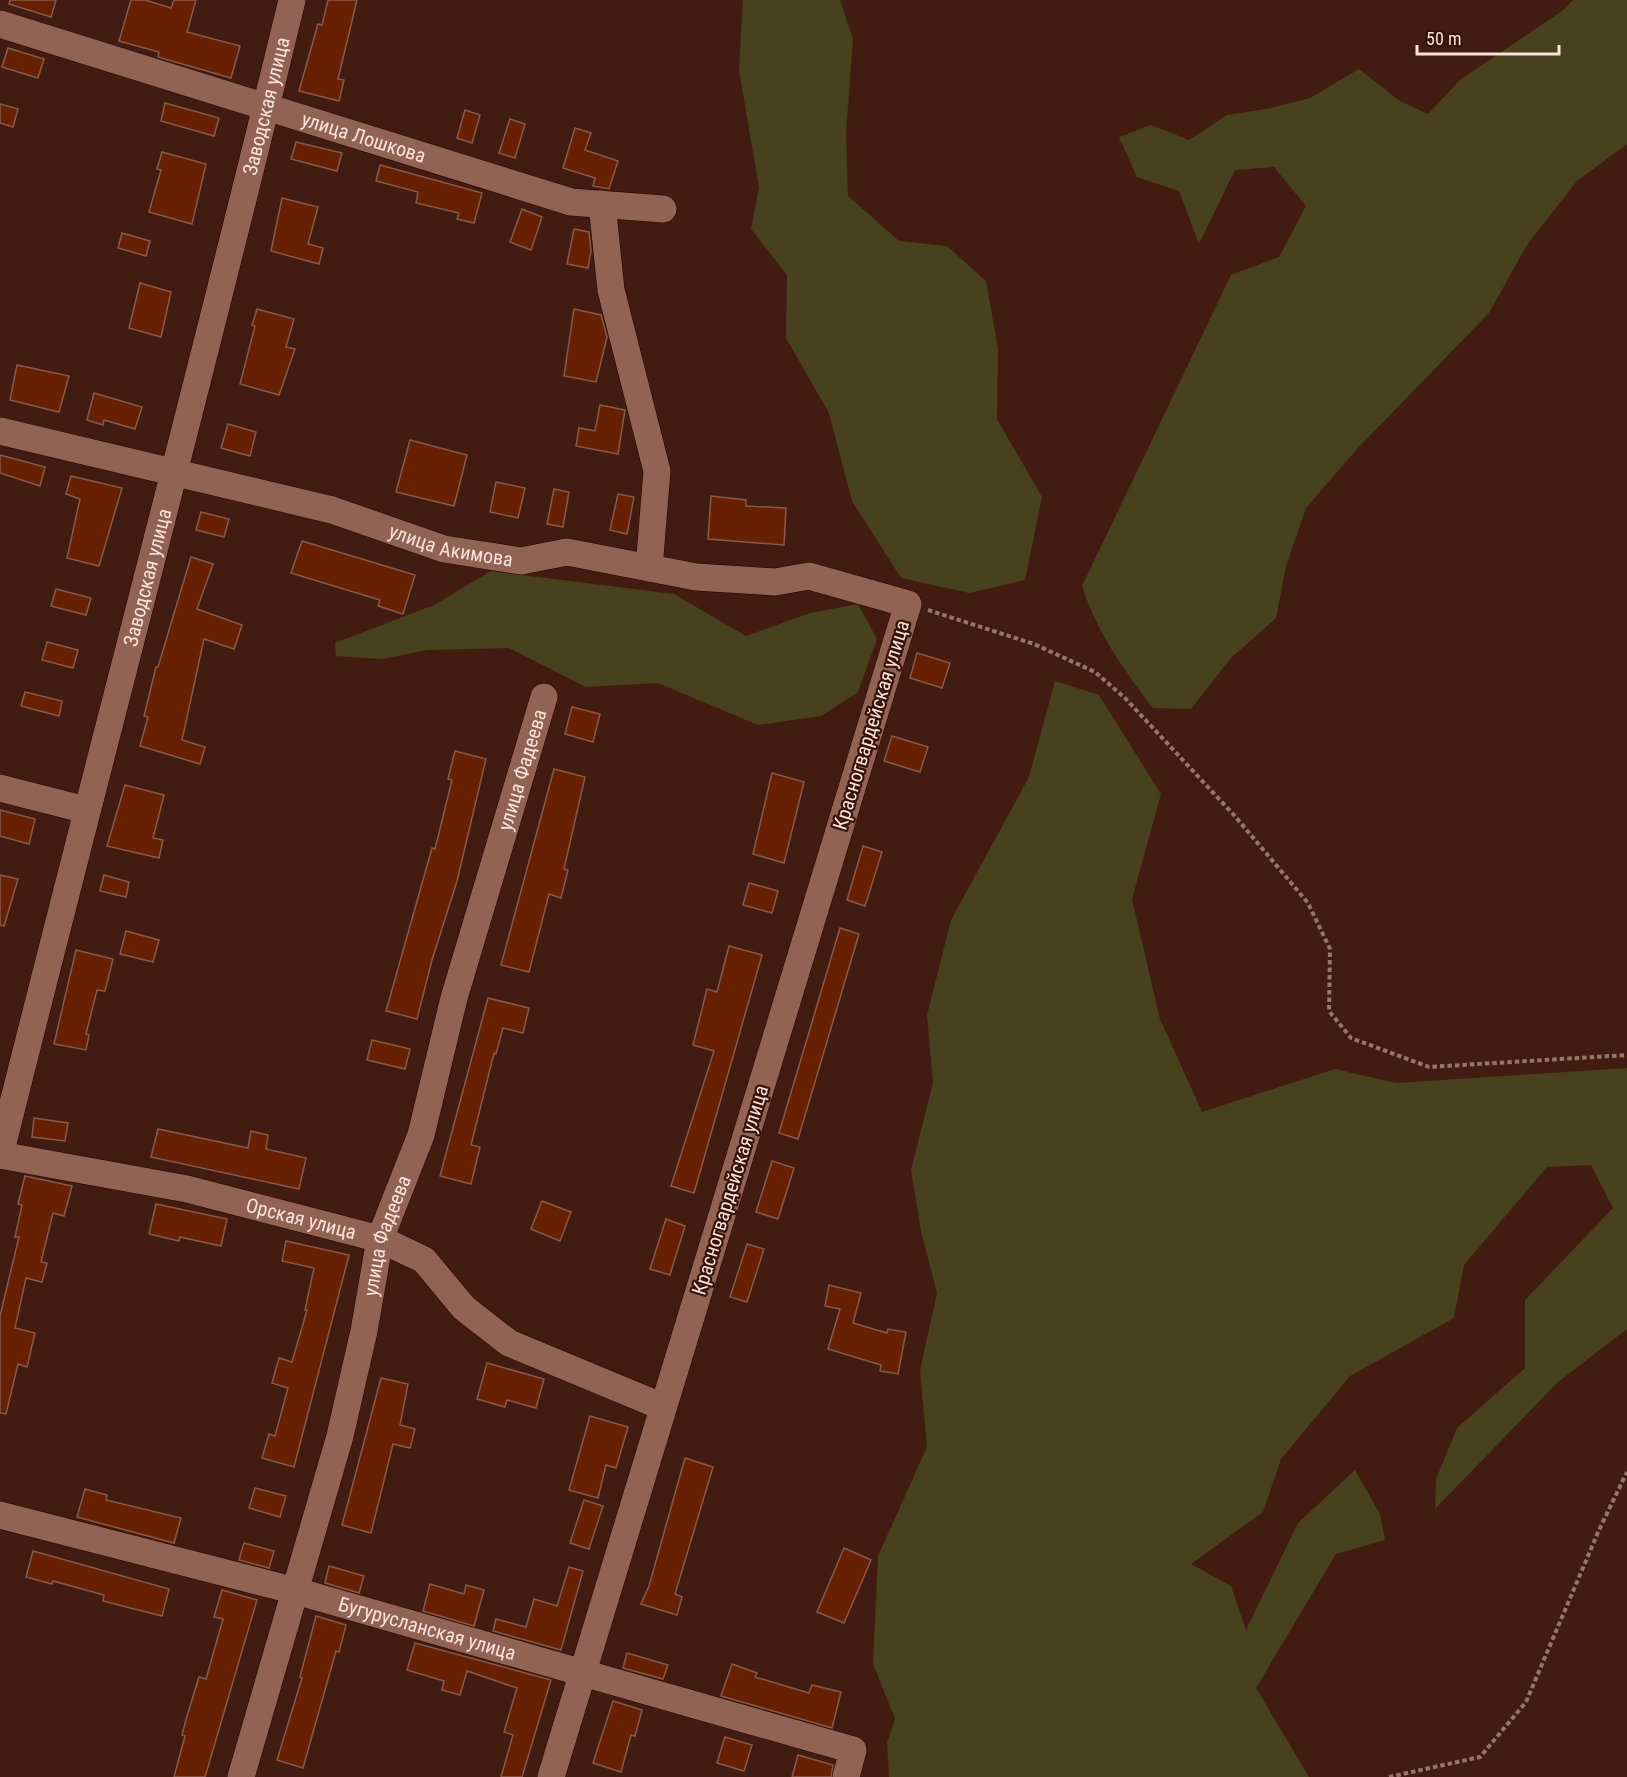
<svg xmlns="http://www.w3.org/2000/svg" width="1627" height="1777" font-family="'Roboto Condensed',sans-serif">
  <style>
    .green { fill: #47411d }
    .building { fill: #682003; stroke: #865a4c; stroke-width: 1.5 }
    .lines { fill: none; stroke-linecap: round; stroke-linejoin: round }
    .minor-casing { stroke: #260400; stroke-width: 28 }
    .path { stroke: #96766b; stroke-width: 4; stroke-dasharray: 4.5 3; stroke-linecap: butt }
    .minor { stroke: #906354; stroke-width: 27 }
    .labels { text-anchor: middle; stroke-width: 4.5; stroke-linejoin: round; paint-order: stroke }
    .street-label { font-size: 20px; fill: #fce2da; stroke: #371206 }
  </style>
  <rect width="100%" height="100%" fill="#421c10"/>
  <g class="green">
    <path d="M 743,0 L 840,0 L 853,39 L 846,133 L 848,196 L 899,241 L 947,246 L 986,281 L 998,349 L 997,419 L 1042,497 L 1025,580 L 969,593 L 901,578 L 852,501 L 829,413 L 786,338 L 787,275 L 751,229 L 759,188 L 739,70 Z"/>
    <path d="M 1573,0 L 1627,0 L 1627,144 L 1577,181 L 1527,245 L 1489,313 L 1356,450 L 1306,508 L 1286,566 L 1276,618 L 1231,658 L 1191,709 L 1153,708 C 1124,670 1097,633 1082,586 L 1231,275 L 1279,257 L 1306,206 L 1274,167 L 1235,170 L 1199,244 L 1179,191 L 1137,177 L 1119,137 L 1151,125 L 1189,140 L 1227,115 L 1271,108 L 1310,98 L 1359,69 L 1400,101 L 1428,114 L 1461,79 L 1562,11 Z"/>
    <path d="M 491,571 L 674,594 L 746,636 L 810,613 L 858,604 L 877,639 L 858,692 L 821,716 L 758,725 L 658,683 L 586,687 L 509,648 L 428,650 L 382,659 L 336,656 L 335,643 L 434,605 Z"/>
    <path d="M 1055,681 L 1099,695 L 1161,794 L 1132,899 L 1160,1019 L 1202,1112 L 1335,1069 L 1396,1083 L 1627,1068 L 1627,1329 L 1558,1382 L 1435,1509 L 1436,1479 L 1457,1428 L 1525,1368 L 1525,1300 L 1613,1208 L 1591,1165 L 1547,1167 L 1464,1265 L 1454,1318 L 1350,1376 L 1281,1459 L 1263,1512 L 1191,1564 L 1231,1586 L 1246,1630 L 1298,1523 L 1355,1470 L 1380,1514 L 1385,1540 L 1336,1554 L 1256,1688 L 1309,1777 L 889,1777 L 887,1743 L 895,1719 L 873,1664 L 878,1556 L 927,1447 L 920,1370 L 937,1293 L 921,1231 L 911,1170 L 933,1083 L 927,1015 L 951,920 L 1029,777 Z"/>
  </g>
  <g class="building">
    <path d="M 10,0 L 56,0 L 51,17 L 9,4 Z"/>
    <path d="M 131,0 L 145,0 L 171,8 L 174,0 L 196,0 L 187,32 L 240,46 L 231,78 L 158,57 L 159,52 L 119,41 Z"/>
    <path d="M 328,0 L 357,0 L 338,79 L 344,80 L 339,101 L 299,91 L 318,24 L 322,25 Z"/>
    <path d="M 8,48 L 44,59 L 38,78 L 2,67 Z"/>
    <path d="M 165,103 L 219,118 L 214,136 L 161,121 Z"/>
    <path d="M 0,104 L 18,109 L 13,127 L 0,123 Z"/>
    <path d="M 465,110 L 480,115 L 472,143 L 457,138 Z"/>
    <path d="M 510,119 L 525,124 L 515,158 L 499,153 Z"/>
    <path d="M 575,128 L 591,133 L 585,150 L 618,161 L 609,189 L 593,186 L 595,178 L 563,168 Z"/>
    <path d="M 296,142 L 342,153 L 337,171 L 291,159 Z"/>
    <path d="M 162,152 L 206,164 L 192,224 L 149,212 L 161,170 L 157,169 Z"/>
    <path d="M 380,165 L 482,193 L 474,223 L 457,219 L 459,213 L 416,203 L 418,192 L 376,181 Z"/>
    <path d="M 282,198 L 318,207 L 308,244 L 323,248 L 319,264 L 271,251 Z"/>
    <path d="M 522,209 L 542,217 L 531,250 L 510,242 Z"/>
    <path d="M 574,229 L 589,232 L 591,251 L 588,268 L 567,264 Z"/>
    <path d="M 122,233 L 150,241 L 146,256 L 118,248 Z"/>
    <path d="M 140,283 L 171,292 L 161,337 L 129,328 Z"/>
    <path d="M 257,309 L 294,319 L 286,347 L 295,349 L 279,395 L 240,384 L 255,326 L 252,325 Z"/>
    <path d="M 574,309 L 601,315 L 607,337 L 596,382 L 564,376 Z"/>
    <path d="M 17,365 L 69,376 L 59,412 L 10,400 Z"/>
    <path d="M 94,393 L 142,407 L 135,429 L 104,420 L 103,425 L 87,420 Z"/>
    <path d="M 600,405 L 625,410 L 618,454 L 576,446 L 579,428 L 595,431 Z"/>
    <path d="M 228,424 L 256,432 L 250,456 L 221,448 Z"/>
    <path d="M 410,440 L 467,455 L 454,506 L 396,492 Z"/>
    <path d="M 0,455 L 45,467 L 40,486 L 0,473 Z"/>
    <path d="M 71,476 L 122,488 L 99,566 L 67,558 L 80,499 L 66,494 Z"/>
    <path d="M 496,482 L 525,488 L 518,518 L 490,512 Z"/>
    <path d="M 554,489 L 569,492 L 563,527 L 547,524 Z"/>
    <path d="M 618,494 L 634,497 L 627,534 L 610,530 Z"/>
    <path d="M 711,496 L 746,500 L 746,506 L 786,508 L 784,545 L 708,539 Z"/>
    <path d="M 201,512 L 229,519 L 224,537 L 196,530 Z"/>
    <path d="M 302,541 L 415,575 L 403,614 L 378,606 L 380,600 L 291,573 Z"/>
    <path d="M 191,557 L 213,564 L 197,609 L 242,625 L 234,649 L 204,639 L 182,740 L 205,747 L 200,764 L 140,746 L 148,717 L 144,716 L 156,667 L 158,667 Z"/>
    <path d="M 56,589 L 91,598 L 86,615 L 51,606 Z"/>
    <path d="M 47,642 L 78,650 L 73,668 L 42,660 Z"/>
    <path d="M 917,653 L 950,663 L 942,688 L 910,678 Z"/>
    <path d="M 25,692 L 62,701 L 59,716 L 21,706 Z"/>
    <path d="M 572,707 L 600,714 L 593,742 L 565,734 Z"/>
    <path d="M 892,736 L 928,747 L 920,772 L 884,761 Z"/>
    <path d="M 455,751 L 486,759 L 457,881 L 432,960 L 417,1019 L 386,1011 L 432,848 L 435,849 L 452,780 L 448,779 Z"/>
    <path d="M 554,769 L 585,777 L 564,869 L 568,870 L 561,898 L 549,894 L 529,972 L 501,965 Z"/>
    <path d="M 772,773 L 804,782 L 784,863 L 753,854 Z"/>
    <path d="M 125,785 L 164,795 L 153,838 L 163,840 L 159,858 L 107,846 Z"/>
    <path d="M 0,810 L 35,819 L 29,844 L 0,836 Z"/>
    <path d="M 863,846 L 882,852 L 865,906 L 847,900 Z"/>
    <path d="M 0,875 L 18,879 L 4,926 L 0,925 Z"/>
    <path d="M 104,875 L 129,882 L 126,897 L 100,891 Z"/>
    <path d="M 749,883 L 778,891 L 772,913 L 743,905 Z"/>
    <path d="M 840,928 L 859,934 L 798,1139 L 779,1133 Z"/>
    <path d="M 126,931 L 159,940 L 153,962 L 120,954 Z"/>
    <path d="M 729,946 L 762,955 L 694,1193 L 671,1186 L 714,1051 L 693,1045 L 707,989 L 717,992 Z"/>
    <path d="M 76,950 L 113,959 L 105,991 L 97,990 L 86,1034 L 89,1035 L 86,1050 L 54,1044 Z"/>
    <path d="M 488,998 L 529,1008 L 523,1033 L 503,1028 L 496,1054 L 494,1053 L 471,1145 L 480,1147 L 471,1184 L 440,1176 Z"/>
    <path d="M 372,1040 L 410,1049 L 405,1069 L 367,1060 Z"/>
    <path d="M 34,1118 L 68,1123 L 65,1141 L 32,1137 Z"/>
    <path d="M 158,1129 L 248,1148 L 251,1131 L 268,1135 L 266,1149 L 306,1158 L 299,1189 L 151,1157 Z"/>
    <path d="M 772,1161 L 794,1168 L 778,1219 L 756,1212 Z"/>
    <path d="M 25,1176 L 72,1186 L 64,1216 L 53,1213 L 41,1262 L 47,1263 L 42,1282 L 26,1278 L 15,1328 L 35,1333 L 27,1367 L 18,1364 L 6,1414 L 0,1413 L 0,1316 L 19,1237 L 15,1237 L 22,1205 L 18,1204 Z"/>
    <path d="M 542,1201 L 571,1212 L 560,1241 L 531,1229 Z"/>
    <path d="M 156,1204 L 227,1219 L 221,1246 L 180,1237 L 179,1241 L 149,1234 Z"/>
    <path d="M 666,1219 L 685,1226 L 670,1275 L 650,1269 Z"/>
    <path d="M 286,1241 L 349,1255 L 294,1467 L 262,1458 L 269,1434 L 275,1436 L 288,1388 L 272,1383 L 279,1358 L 292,1362 L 307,1310 L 305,1310 L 314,1268 L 282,1261 Z"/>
    <path d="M 747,1244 L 764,1249 L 747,1302 L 730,1297 Z"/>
    <path d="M 829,1285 L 861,1293 L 853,1323 L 887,1333 L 888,1329 L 906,1332 L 898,1374 L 880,1371 L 881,1365 L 828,1349 L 840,1309 L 825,1306 Z"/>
    <path d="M 487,1363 L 544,1379 L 536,1408 L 507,1400 L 505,1407 L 477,1399 Z"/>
    <path d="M 381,1378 L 408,1384 L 400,1425 L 415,1429 L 410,1448 L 393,1444 L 371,1533 L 342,1525 Z"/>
    <path d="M 590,1416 L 628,1427 L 616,1468 L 606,1465 L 598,1498 L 569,1490 Z"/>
    <path d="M 685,1458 L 713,1467 L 675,1594 L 682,1597 L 677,1615 L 641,1604 L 649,1586 Z"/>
    <path d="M 255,1488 L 286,1496 L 280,1517 L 249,1508 Z"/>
    <path d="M 85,1489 L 107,1495 L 106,1500 L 181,1518 L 174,1543 L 77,1517 Z"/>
    <path d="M 584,1500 L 603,1506 L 589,1549 L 570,1543 Z"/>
    <path d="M 244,1543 L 274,1551 L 269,1568 L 239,1560 Z"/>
    <path d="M 844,1548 L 871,1560 L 844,1623 L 817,1612 Z"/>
    <path d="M 33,1551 L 169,1589 L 162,1616 L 103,1601 L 104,1595 L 53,1581 L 52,1584 L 26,1577 Z"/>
    <path d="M 329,1566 L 364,1576 L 359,1593 L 325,1583 Z"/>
    <path d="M 569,1567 L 583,1571 L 561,1650 L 493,1631 L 496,1619 L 526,1627 L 534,1599 L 557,1606 Z"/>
    <path d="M 430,1584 L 464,1594 L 466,1585 L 484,1590 L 474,1626 L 423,1611 Z"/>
    <path d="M 222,1590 L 257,1600 L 205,1777 L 174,1777 L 185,1736 L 182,1735 L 187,1716 L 199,1677 L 206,1679 L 223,1619 L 214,1617 Z"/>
    <path d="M 316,1616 L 346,1625 L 339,1652 L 336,1651 L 303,1768 L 277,1760 L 302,1678 L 300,1677 Z"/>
    <path d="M 415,1643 L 551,1680 L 522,1777 L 501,1777 L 513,1735 L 504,1732 L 517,1688 L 467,1671 L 460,1695 L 442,1690 L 444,1681 L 407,1670 Z"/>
    <path d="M 627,1653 L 668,1665 L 663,1679 L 623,1668 Z"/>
    <path d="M 732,1664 L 757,1673 L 755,1677 L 809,1693 L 812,1685 L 841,1692 L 832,1728 L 721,1696 Z"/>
    <path d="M 613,1701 L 642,1710 L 635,1736 L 631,1735 L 621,1772 L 593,1763 Z"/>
    <path d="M 725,1737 L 752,1745 L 744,1771 L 717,1763 Z"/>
    <path d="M 798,1755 L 833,1765 L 831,1777 L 792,1777 Z"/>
  </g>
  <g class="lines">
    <defs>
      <g id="minor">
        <path id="s1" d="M 0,24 L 571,202 L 663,209"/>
        <path d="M 602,204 L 611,290 L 657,471 L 649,568"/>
        <path id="s2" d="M 0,431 L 332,510 L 444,549 L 521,561 L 567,552 L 696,577 L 775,582 L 809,576 L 908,604 L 551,1777"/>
        <path d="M 0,788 L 86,810"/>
        <path id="s3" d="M 0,1155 C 96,770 199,386 292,0"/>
        <path id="s4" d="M 0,1155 L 187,1189 L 380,1239 L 424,1260 L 464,1308 L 509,1343 L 663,1407"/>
        <path id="s5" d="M 0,1515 L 296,1591 L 853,1750 L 846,1777"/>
        <path id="s6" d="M 241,1777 L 340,1436 L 364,1331 L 380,1239 L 421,1135 L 454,998 L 544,697"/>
      </g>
    </defs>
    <use href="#minor" class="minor-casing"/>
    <g class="path">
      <path d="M 928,610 L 1034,644 L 1095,672 L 1125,698 L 1234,815 L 1308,903 L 1330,949 L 1329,1011 L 1351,1038 L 1429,1067 L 1627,1055"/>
      <path d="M 1389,1777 L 1480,1757 L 1526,1702 L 1599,1530 L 1627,1472"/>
    </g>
    <use href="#minor" class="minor"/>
  </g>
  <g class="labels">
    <g class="street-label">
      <text dy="7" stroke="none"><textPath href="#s3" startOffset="1082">Заводская улица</textPath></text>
      <text dy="7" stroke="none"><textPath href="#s1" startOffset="381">улица Лошкова</textPath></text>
      <text dy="7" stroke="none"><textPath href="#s2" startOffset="466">улица Акимова</textPath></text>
      <text dy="7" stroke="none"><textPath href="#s3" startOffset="596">Заводская улица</textPath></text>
      <text transform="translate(871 725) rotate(-73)" y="7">Красногвардейская улица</text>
      <text dy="7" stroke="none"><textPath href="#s6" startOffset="1047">улица Фадеева</textPath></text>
      <text transform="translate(730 1190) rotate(-73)" y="7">Красногвардейская улица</text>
      <text dy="7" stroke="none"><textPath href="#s4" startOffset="308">Орская улица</textPath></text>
      <text dy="7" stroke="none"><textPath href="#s6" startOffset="561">улица Фадеева</textPath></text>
      <text dy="7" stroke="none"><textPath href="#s5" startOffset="442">Бугурусланская улица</textPath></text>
    </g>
  </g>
  <path d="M1417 45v9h142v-9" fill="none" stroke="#fce2da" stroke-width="3"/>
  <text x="1426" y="45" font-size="18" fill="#fce2da" stroke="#371206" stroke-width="4.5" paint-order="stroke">50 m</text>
</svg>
